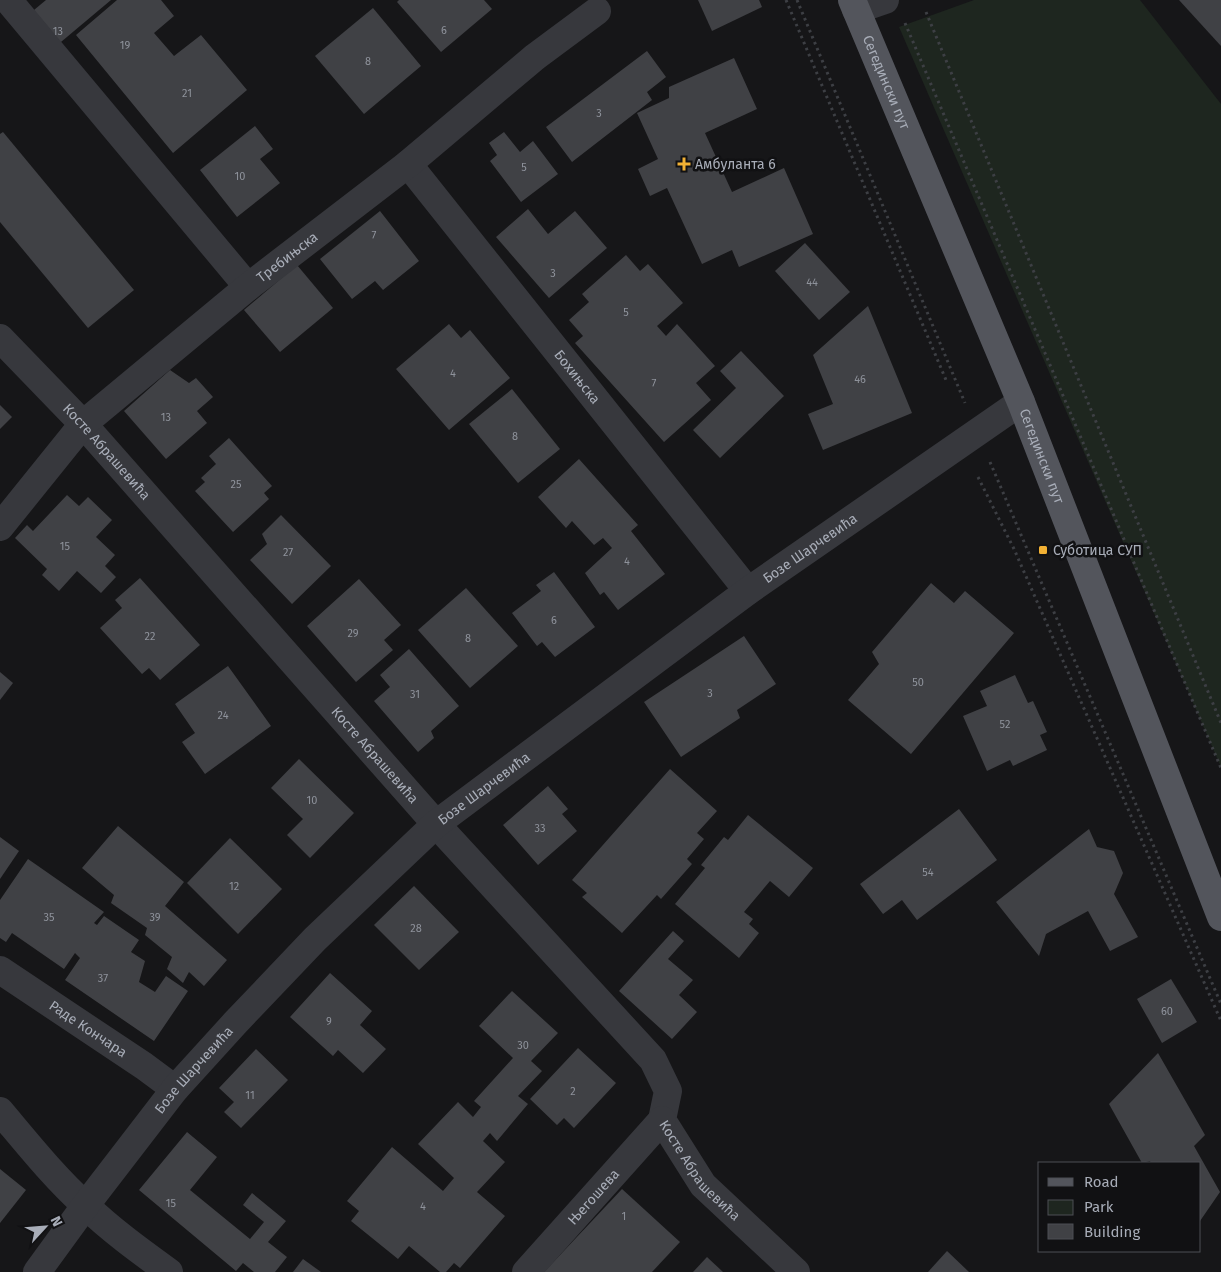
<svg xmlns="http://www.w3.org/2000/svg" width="1221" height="1272" font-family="'Fira Sans',sans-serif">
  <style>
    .green { fill: #1e261f }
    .building { fill: #404145 }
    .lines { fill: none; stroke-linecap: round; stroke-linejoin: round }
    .path { stroke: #3d3f44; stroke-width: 3; stroke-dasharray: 2.5 4; stroke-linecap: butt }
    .minor { stroke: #37383d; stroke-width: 28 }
    .major { stroke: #53555c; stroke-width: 28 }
    .poi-dot { fill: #f2b134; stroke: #111113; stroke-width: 2 }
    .labels { text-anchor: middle; stroke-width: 5; stroke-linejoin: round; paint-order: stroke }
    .number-label { font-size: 11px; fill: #8e929b }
    .street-label { font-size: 14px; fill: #a8adb8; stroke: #111113 }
    .poi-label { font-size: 14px; fill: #a8adb8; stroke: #111113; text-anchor: start }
  </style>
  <rect width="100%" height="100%" fill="#161618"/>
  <path class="green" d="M 974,0 L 1140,0 L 1221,104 L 1221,767 L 899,27 Z"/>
  <g class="building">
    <path d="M 46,0 L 111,0 L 55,47 L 28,15 Z"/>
    <path d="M 117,0 L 161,0 L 174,16 L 154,33 L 174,56 L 201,35 L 247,90 L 173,153 L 76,35 Z"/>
    <path d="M 399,0 L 484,0 L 492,9 L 441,52 L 397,2 Z"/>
    <path d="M 698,0 L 759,0 L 762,7 L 712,31 Z"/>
    <path d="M 1179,0 L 1221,0 L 1221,46 Z"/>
    <path d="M 373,8 L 421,66 L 364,114 L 315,56 Z"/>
    <path d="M 647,51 L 666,77 L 647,92 L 652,100 L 572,162 L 546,127 Z"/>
    <path d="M 734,58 L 757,109 L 705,133 L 732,192 L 784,168 L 813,234 L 739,267 L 732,250 L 702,264 L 667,188 L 650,196 L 638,169 L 658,159 L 637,113 L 669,98 L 669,87 Z"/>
    <path d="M 255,126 L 273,149 L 260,159 L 280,183 L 237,217 L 200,170 Z"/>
    <path d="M 3,132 L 134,290 L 88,328 L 0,222 L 0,134 Z"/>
    <path d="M 504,132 L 520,152 L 533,141 L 558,174 L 521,202 L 490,161 L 497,155 L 489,143 Z"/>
    <path d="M 528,209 L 548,234 L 575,211 L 607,248 L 549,298 L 496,237 Z"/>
    <path d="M 380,211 L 419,261 L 383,290 L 375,281 L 352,299 L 320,259 Z"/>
    <path d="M 805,243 L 850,292 L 819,320 L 775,271 Z"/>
    <path d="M 626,255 L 640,271 L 648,264 L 683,303 L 657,326 L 666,336 L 677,324 L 715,366 L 696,383 L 711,400 L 664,442 L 575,343 L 583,336 L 569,320 L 589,302 L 582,294 Z"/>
    <path d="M 297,265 L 333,308 L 280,352 L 244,310 Z"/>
    <path d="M 868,306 L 912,413 L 823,450 L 808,414 L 833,404 L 813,355 Z"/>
    <path d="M 449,324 L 461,338 L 470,330 L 510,378 L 449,430 L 396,369 Z"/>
    <path d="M 741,351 L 784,396 L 720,458 L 693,430 L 736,388 L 720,371 Z"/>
    <path d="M 170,370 L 189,383 L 196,378 L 213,397 L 197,411 L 207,423 L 166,459 L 124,411 Z"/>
    <path d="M 512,389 L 560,449 L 518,483 L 469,424 Z"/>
    <path d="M 0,405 L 12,417 L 0,429 Z"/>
    <path d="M 229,438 L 272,486 L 264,493 L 269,499 L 233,532 L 195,491 L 205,482 L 201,478 L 216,464 L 209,456 Z"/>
    <path d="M 579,459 L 638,525 L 631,531 L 665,574 L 618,610 L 604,592 L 600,595 L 585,573 L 612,548 L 603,538 L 594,545 L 572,521 L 566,528 L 538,497 Z"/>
    <path d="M 67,495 L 79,506 L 88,497 L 112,520 L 96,537 L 115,555 L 105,566 L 116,577 L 101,593 L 77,571 L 59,591 L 42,575 L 47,569 L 15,538 L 27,525 L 33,531 Z"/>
    <path d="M 281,515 L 331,566 L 292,604 L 250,560 L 267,544 L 262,534 Z"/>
    <path d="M 554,572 L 595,627 L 555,657 L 542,642 L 537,646 L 512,613 L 541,591 L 536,585 Z"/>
    <path d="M 140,578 L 200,645 L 160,680 L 149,668 L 142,674 L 100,628 L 122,608 L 115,600 Z"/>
    <path d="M 359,579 L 401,625 L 384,640 L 393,650 L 356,682 L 307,626 Z"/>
    <path d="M 931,583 L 954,603 L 965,591 L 1014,633 L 911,754 L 848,700 L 879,664 L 872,652 Z"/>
    <path d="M 466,588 L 518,646 L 470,688 L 418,630 Z"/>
    <path d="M 744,636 L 776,684 L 737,710 L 740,718 L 681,757 L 644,702 Z"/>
    <path d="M 409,649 L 459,706 L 431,731 L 434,738 L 418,752 L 374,701 L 390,687 L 380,675 Z"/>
    <path d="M 228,666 L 271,726 L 205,774 L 182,742 L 195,733 L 175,704 Z"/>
    <path d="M 0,672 L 13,683 L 0,700 Z"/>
    <path d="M 1015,675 L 1028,703 L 1033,701 L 1047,732 L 1040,735 L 1047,750 L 1013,766 L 1010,760 L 987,771 L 963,716 L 987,706 L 980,691 Z"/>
    <path d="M 299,759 L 354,813 L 310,858 L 287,835 L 303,819 L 271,788 Z"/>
    <path d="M 670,769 L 717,811 L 697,833 L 704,839 L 687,859 L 692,864 L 661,899 L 657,895 L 622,933 L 582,897 L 587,893 L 572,880 Z"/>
    <path d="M 548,786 L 568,809 L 562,814 L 577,831 L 538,865 L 503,825 Z"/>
    <path d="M 959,809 L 997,860 L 917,920 L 902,900 L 883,914 L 860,884 Z"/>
    <path d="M 748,815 L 813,868 L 789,897 L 770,881 L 744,912 L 753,919 L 749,924 L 759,933 L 739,958 L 675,904 L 705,868 L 701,865 L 724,837 L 728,840 Z"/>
    <path d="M 118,826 L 184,882 L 165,906 L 227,960 L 204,986 L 189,972 L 183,983 L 167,969 L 172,957 L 145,935 L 147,928 L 111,903 L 114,895 L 82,868 Z"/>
    <path d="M 1089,829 L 1097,847 L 1114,851 L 1123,873 L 1114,894 L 1138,937 L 1110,951 L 1088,911 L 1046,934 L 1039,956 L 996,902 Z"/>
    <path d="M 0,837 L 19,851 L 0,879 Z"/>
    <path d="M 230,838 L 282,889 L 238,934 L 187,883 Z"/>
    <path d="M 28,859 L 104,912 L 94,923 L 97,925 L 104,916 L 139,940 L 131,952 L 145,961 L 139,982 L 155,992 L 166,976 L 188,991 L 154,1041 L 65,980 L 80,958 L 75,953 L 64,969 L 12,933 L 6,942 L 0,938 L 0,900 Z"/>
    <path d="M 414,886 L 459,932 L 419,970 L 374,925 Z"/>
    <path d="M 673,931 L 684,941 L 668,959 L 693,980 L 679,995 L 697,1012 L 672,1039 L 619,991 Z"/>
    <path d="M 330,973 L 372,1011 L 360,1025 L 386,1049 L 363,1073 L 338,1050 L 333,1056 L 290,1017 Z"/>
    <path d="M 1171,979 L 1197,1022 L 1162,1043 L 1137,999 Z"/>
    <path d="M 512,991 L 558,1033 L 531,1061 L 542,1071 L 518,1096 L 528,1104 L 497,1141 L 490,1133 L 483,1141 L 505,1162 L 477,1192 L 505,1216 L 460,1268 L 454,1263 L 446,1272 L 440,1272 L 409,1246 L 398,1259 L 351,1221 L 359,1211 L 347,1201 L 392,1147 L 443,1191 L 454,1178 L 418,1144 L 458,1102 L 473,1117 L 481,1107 L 474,1101 L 513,1058 L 479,1026 Z"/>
    <path d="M 578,1048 L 616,1083 L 574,1128 L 564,1118 L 557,1125 L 530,1099 Z"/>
    <path d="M 256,1049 L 288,1080 L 241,1128 L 224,1112 L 234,1102 L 219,1088 Z"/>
    <path d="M 1158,1053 L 1205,1135 L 1194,1146 L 1220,1192 L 1200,1221 L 1200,1163 L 1151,1163 L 1150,1161 L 1142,1163 L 1109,1104 Z"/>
    <path d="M 187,1132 L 217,1157 L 190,1190 L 250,1239 L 264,1222 L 243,1205 L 252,1193 L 286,1221 L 268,1242 L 287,1257 L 275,1272 L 254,1272 L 243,1263 L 236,1271 L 139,1190 Z"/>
    <path d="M 0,1169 L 26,1190 L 0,1223 Z"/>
    <path d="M 622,1189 L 680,1242 L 652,1272 L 544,1272 Z"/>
    <path d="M 947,1251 L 969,1272 L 928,1272 Z"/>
    <path d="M 707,1257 L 723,1272 L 693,1272 Z"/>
    <path d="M 303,1259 L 321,1272 L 293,1272 Z"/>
  </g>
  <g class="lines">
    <g class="path">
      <path d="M 786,0 L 946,380"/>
      <path d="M 797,0 L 965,403"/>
      <path d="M 926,12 L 1221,723"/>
      <path d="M 905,23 L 1221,768"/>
      <path d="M 990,462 L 1221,1004"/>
      <path d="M 978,477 L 1014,549 L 1221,1021"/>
    </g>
    <g class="minor">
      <path d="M 8,0 L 248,287"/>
      <path d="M 856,10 L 885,0"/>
      <path id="s1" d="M 408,164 L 748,591"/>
      <path id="s2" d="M 0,338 L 83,424 L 436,824 L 653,1060 L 668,1091 L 662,1120 L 703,1185 L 796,1272"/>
      <path id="s3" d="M 0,527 L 83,424 L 248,287 L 408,164 L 535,57 L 597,11"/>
      <path id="s4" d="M 0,970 L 144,1066 L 175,1089"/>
      <path d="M 0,1111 C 27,1143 54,1177 85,1205 C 111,1230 140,1251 169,1272"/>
      <path id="s5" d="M 37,1272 L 85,1206 L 175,1089 L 235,1023 L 315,939 L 436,824 L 748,591 L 1021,402"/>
      <path id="s6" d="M 526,1272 L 662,1120"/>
    </g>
    <path class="major" id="s7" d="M 852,0 L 1021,402 L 1221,917"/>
  </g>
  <g class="poi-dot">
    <path d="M681.5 156.5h5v5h5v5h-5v5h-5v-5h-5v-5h5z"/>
    <rect x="1038" y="545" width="10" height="10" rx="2.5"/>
  </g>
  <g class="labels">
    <g class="number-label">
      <text x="444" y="34">6</text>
      <text x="58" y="35">13</text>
      <text x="125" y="49">19</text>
      <text x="368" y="65">8</text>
      <text x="187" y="97">21</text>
      <text x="599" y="117">3</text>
      <text x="524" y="171">5</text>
      <text x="240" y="180">10</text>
      <text x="374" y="239">7</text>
      <text x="553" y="277">3</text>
      <text x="812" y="286">44</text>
      <text x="626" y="316">5</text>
      <text x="453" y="377">4</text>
      <text x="860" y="383">46</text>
      <text x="654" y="387">7</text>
      <text x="166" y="421">13</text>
      <text x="515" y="440">8</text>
      <text x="236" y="488">25</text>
      <text x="65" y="550">15</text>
      <text x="288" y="556">27</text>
      <text x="627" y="565">4</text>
      <text x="554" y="624">6</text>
      <text x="353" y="637">29</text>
      <text x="150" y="640">22</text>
      <text x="468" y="642">8</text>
      <text x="918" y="686">50</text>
      <text x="710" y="697">3</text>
      <text x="415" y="698">31</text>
      <text x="223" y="719">24</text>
      <text x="1005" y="728">52</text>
      <text x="312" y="804">10</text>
      <text x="540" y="832">33</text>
      <text x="928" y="876">54</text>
      <text x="234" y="890">12</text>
      <text x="49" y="921">35</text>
      <text x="155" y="921">39</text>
      <text x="416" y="932">28</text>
      <text x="103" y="982">37</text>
      <text x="1167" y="1015">60</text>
      <text x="329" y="1025">9</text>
      <text x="523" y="1049">30</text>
      <text x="573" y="1095">2</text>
      <text x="250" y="1099">11</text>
      <text x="171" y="1207">15</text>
      <text x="423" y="1210">4</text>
      <text x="624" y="1220">1</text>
    </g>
    <g class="street-label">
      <text dy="5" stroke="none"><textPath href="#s7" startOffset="89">Сегедински пут</textPath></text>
      <text dy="5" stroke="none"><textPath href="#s3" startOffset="396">Требињска</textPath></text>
      <text dy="5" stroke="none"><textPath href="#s1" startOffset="272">Бохињска</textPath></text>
      <text dy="5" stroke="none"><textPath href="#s2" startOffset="156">Косте Абрашевића</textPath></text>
      <text dy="5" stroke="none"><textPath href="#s7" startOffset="494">Сегедински пут</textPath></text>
      <text dy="5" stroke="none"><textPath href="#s5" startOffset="1066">Бозе Шарчевића</textPath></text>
      <text dy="5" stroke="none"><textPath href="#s2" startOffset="561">Косте Абрашевића</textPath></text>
      <text dy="5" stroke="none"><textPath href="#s5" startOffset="661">Бозе Шарчевића</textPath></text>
      <text dy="5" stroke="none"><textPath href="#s4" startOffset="106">Раде Кончара</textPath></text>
      <text dy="5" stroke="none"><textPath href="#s5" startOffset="256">Бозе Шарчевића</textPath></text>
      <text dy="5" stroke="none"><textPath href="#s2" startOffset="1101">Косте Абрашевића</textPath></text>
      <text dy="5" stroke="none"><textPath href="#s6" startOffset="101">Његошева</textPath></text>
    </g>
    <g class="poi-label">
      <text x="695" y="169">Амбуланта 6</text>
      <text x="1053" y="555">Суботица СУП</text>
    </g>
  </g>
  <rect x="1038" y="1162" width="162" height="90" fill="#111113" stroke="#4d4f55"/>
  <rect x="1048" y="1178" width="25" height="8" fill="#53555c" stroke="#4d4f55"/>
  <text x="1084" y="1187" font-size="15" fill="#a8adb8">Road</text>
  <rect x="1048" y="1200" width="25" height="15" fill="#1e261f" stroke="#4d4f55"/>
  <text x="1084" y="1212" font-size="15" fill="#a8adb8">Park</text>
  <rect x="1048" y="1224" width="25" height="15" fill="#404145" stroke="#4d4f55"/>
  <text x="1084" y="1237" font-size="15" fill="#a8adb8">Building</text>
  <g transform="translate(45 1227) rotate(64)" stroke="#111113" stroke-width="4" paint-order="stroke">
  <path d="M0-4L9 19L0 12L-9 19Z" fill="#a8adb8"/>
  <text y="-8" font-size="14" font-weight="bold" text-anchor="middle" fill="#a8adb8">N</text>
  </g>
</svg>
